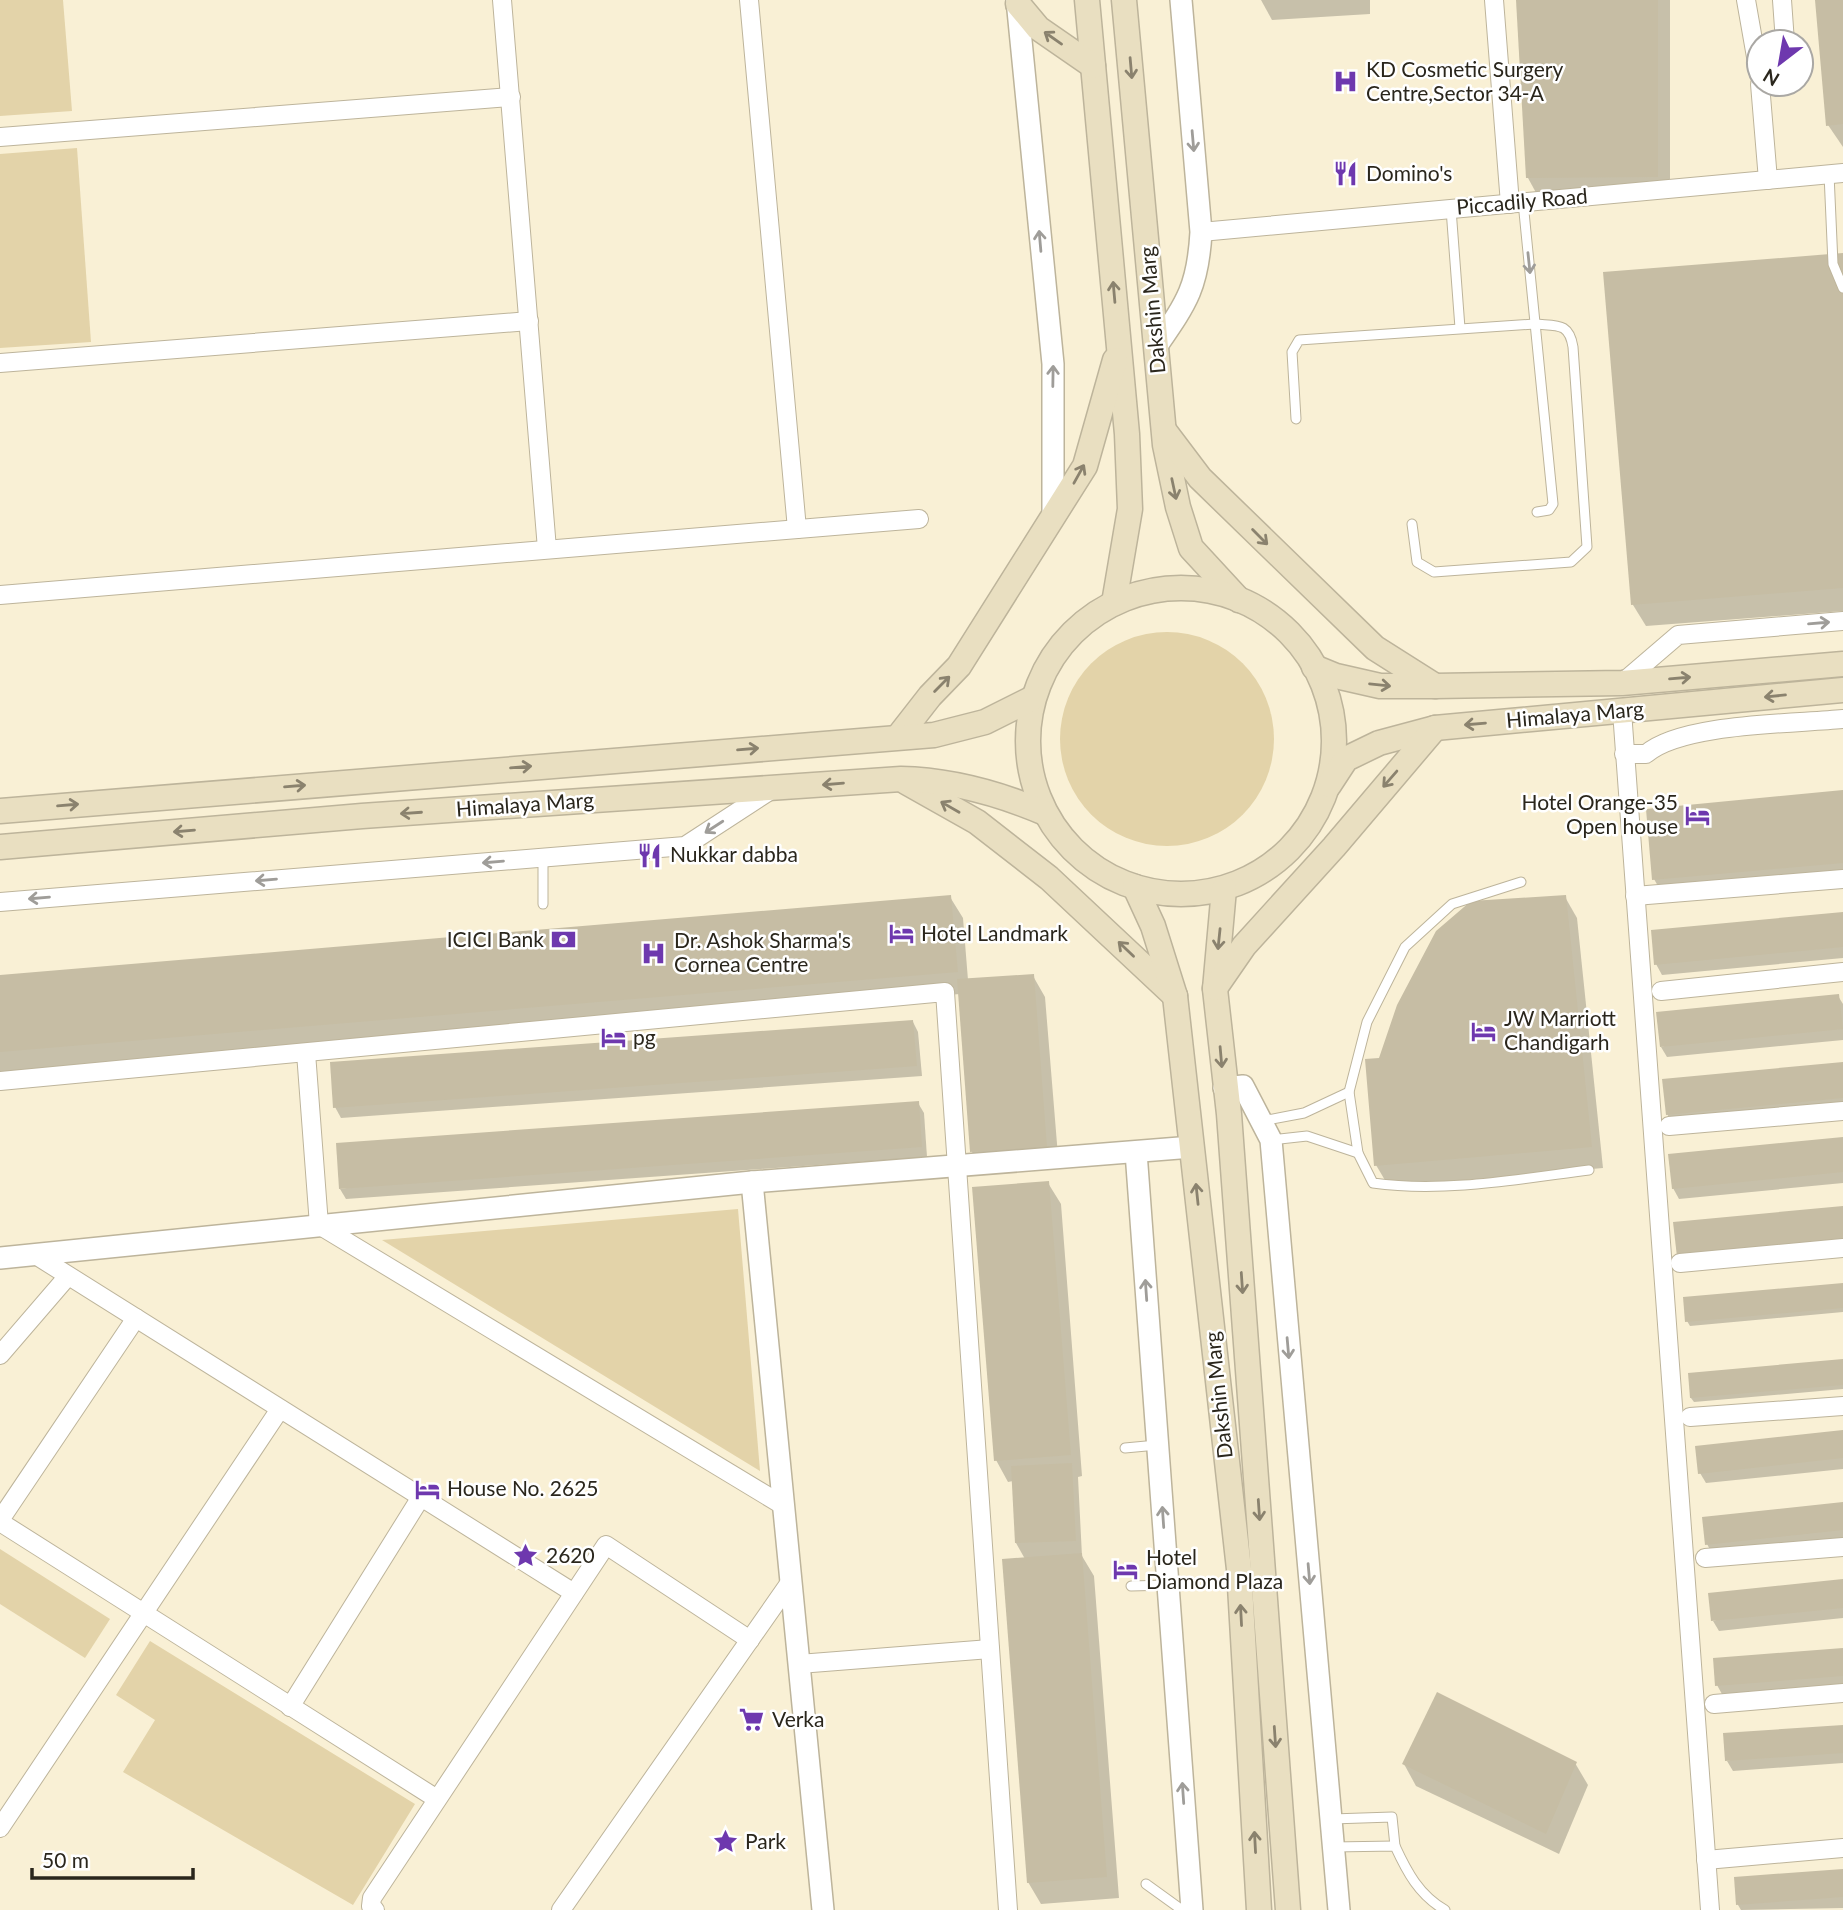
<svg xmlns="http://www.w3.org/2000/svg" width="1843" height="1910" font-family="Lato,sans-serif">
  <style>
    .green { fill: #e3d3a9 }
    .shadow { fill: #0003 }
    .building { fill: #c6bda4 }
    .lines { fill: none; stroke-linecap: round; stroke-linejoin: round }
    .service-casing { stroke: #bdb49b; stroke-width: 11 }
    .minor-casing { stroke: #bdb49b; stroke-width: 20 }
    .tertiary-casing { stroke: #bdb49b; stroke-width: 24 }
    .secondary-casing { stroke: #bdb49b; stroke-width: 27 }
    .service { stroke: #fff; stroke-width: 9 }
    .minor { stroke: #fff; stroke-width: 18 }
    .tertiary { stroke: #fff; stroke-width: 21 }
    .secondary { stroke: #e9dfc1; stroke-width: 24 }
    .oneway { stroke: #8a826e }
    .oneway2 { stroke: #9f9d99 }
    .labels { text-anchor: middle; stroke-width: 5; stroke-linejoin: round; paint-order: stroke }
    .poi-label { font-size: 21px; fill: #2a261c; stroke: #fff; text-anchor: start }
    .street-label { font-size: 21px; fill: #2a261c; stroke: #fff }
  </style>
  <rect width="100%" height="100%" fill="#f9f0d5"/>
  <g class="green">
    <path d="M 0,0 L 63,0 L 72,111 L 0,116 Z"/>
    <path d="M 77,148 L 91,342 L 0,348 L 0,154 Z"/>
    <circle cx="1167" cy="739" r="107"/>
    <path d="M 738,1209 L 760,1471 L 382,1240 Z"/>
    <path d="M 0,1549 L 110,1619 L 85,1658 L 0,1604 Z"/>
    <path d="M 150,1641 L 415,1804 L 353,1905 L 123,1772 L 155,1720 L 116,1695 Z"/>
  </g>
  <g class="shadow">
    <path d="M 1261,0 L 1370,0 L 1370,14 L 1272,20 Z"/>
    <path d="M 1518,0 L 1670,0 L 1670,198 L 1540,200 L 1528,178 Z"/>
    <path d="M 1816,0 L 1843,0 L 1843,147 L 1828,125 Z"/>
    <path d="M 1843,255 L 1843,611 L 1646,626 L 1633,605 L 1605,274 Z"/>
    <path d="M 1843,793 L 1843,879 L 1663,895 L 1654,879 Z"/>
    <path d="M 950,897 L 963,918 L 968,980 L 1033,976 L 1045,997 L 1059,1168 L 985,1173 L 972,1152 L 960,994 L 0,1074 L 0,976 Z"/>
    <path d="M 1565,897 L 1577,918 L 1603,1168 L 1389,1187 L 1376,1165 L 1380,1060 Z"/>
    <path d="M 1843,913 L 1843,958 L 1662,975 L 1656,964 Z"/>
    <path d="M 1838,996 L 1843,1004 L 1843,1040 L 1667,1057 L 1661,1047 Z"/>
    <path d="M 913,1022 L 918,1032 L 922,1076 L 341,1118 L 335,1107 Z"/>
    <path d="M 1843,1064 L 1843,1108 L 1673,1124 L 1667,1114 Z"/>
    <path d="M 918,1103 L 924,1113 L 927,1157 L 346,1199 L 340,1189 Z"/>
    <path d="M 1843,1139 L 1843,1183 L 1679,1199 L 1673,1188 Z"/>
    <path d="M 1048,1183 L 1061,1204 L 1082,1476 L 1078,1477 L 1082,1556 L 1094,1576 L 1119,1898 L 1041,1904 L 1028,1882 L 1025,1559 L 1016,1543 L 1013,1481 L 1008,1482 L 996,1460 Z"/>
    <path d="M 1843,1284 L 1843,1312 L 1690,1326 L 1687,1321 Z"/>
    <path d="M 1843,1361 L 1843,1389 L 1694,1402 L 1691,1398 L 1690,1375 Z"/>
    <path d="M 1843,1432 L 1843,1469 L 1706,1483 L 1700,1473 Z"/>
    <path d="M 1843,1504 L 1843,1541 L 1713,1555 L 1707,1544 Z"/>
    <path d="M 1843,1581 L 1843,1618 L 1719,1631 L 1713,1621 Z"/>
    <path d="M 1843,1649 L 1843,1686 L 1723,1696 L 1717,1685 Z"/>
    <path d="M 1843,1726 L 1843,1763 L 1733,1771 L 1727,1761 Z"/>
    <path d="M 1575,1763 L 1588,1785 L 1559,1854 L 1416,1786 L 1404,1764 Z"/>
    <path d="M 1843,1871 L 1843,1908 L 1741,1910 L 1738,1905 L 1736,1879 Z"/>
  </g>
  <g class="building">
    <path d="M 1516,0 L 1658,0 L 1658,177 L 1526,178 Z"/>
    <path d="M 1815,0 L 1843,0 L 1843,124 L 1826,126 Z"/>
    <path d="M 1843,253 L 1843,588 L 1631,605 L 1603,272 Z"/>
    <path d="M 1843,790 L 1843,863 L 1652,880 L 1646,809 Z"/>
    <path d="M 951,895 L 958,972 L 0,1052 L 0,975 Z"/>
    <path d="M 1566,895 L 1592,1147 L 1374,1166 L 1365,1059 L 1379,1058 L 1397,1005 L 1436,931 L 1471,901 Z"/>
    <path d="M 1843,912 L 1843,947 L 1654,965 L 1651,930 Z"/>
    <path d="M 1034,974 L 1047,1147 L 970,1152 L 957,979 Z"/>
    <path d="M 1839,994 L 1843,1029 L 1660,1047 L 1656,1012 Z"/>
    <path d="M 913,1020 L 917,1066 L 333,1108 L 330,1062 Z"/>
    <path d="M 1843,1062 L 1843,1098 L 1666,1115 L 1662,1079 Z"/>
    <path d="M 919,1101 L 922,1147 L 339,1189 L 336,1143 Z"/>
    <path d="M 1843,1137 L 1843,1172 L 1672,1189 L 1668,1154 Z"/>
    <path d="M 1049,1181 L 1071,1455 L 994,1461 L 972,1187 Z"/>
    <path d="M 1843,1206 L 1843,1241 L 1677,1257 L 1673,1222 Z"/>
    <path d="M 1843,1283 L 1843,1308 L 1685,1322 L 1683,1297 Z"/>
    <path d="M 1843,1359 L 1843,1385 L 1690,1398 L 1688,1373 Z"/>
    <path d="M 1843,1430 L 1843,1458 L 1698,1474 L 1695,1446 Z"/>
    <path d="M 1072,1463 L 1076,1541 L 1015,1543 L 1011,1466 Z"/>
    <path d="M 1843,1502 L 1843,1530 L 1705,1545 L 1702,1517 Z"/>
    <path d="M 1082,1553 L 1107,1877 L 1027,1883 L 1002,1559 Z"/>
    <path d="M 1843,1579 L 1843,1608 L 1711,1621 L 1708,1593 Z"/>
    <path d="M 1843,1648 L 1843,1676 L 1715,1686 L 1713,1658 Z"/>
    <path d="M 1437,1692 L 1577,1762 L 1546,1834 L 1402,1764 Z"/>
    <path d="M 1843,1725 L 1843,1753 L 1725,1761 L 1723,1733 Z"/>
    <path d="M 1843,1869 L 1843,1897 L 1736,1905 L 1734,1877 Z"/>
  </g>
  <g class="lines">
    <defs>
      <g id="service">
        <path d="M 1829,174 L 1833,264 L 1843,288"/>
        <path d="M 1523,202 L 1553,504 L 1549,510 L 1537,512"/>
        <path d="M 1451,209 L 1460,328"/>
        <path d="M 1296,419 L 1292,352 L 1299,340 L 1535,324 C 1557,326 1569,322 1573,347 L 1587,547 L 1571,562 L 1434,572 L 1417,562 L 1412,524"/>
        <path d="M 1521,882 L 1452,904 L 1405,947 L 1367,1022 L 1349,1092 L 1358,1153 L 1373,1183 C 1443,1193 1519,1179 1589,1170"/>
        <path d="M 543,904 L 543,857"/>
        <path d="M 1262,1121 L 1304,1113 L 1349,1092"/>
        <path d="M 1271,1140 L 1307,1136 L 1358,1153"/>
        <path d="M 1125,1448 L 1157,1445"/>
        <path d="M 1131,1586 L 1168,1585"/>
        <path d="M 1332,1819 L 1392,1817 L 1395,1846"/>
        <path d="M 1333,1847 L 1395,1846 C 1407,1872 1419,1895 1445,1910"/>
        <path d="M 1146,1884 L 1182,1910"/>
      </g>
      <g id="minor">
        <path d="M 502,0 L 547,549"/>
        <path d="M 749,0 L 797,529"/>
        <path d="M 1494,0 L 1510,204"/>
        <path d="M 1746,0 L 1759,74"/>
        <path d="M 1782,0 L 1785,42"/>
        <path d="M 1760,84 L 1768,180"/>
        <path d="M 0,137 L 511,97"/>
        <path d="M 1201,232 L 1843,173"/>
        <path d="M 0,363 L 529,321"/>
        <path d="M 0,595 L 919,519"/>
        <path d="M 1622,683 L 1678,635 L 1843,621"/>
        <path d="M 1622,711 L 1710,1910"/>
        <path d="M 1624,754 L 1646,754 C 1682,723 1793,724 1843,719"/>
        <path d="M 1635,896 L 1843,879"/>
        <path d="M 0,902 L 685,846 L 771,790"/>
        <path d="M 1661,991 L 1843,972"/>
        <path d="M 306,1053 L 319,1225 L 784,1506"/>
        <path d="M 0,1081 L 945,992 L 1008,1910"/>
        <path d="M 1669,1126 L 1843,1111"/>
        <path d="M 34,1254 L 574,1593"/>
        <path d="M 1680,1263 L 1843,1248"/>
        <path d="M 0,1355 L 68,1276"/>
        <path d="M 1690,1417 L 1843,1406"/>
        <path d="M 0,1520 L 136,1318"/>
        <path d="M 0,1522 L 437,1799"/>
        <path d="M 1705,1558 L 1843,1547"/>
        <path d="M 799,1664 L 990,1649"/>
        <path d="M 1714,1704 L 1843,1693"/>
        <path d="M 290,1707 L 421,1497"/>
        <path d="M 0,1828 L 280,1409"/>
        <path d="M 1706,1860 L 1843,1848"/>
        <path d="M 375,1910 L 371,1906 L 372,1898 L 606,1545 L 750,1640"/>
        <path d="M 561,1910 L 791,1581"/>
      </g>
      <g id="tertiary">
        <path d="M 1017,0 L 1053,364 L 1053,518"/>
        <path d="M 1156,347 C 1187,302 1198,287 1201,232 L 1181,0"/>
        <path d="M 1224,1088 L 1243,1086 L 1271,1140 L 1339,1910"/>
        <path d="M 1136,1152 L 1192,1910"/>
        <path d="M 752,1182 L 823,1910"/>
        <path d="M 0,1258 L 752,1182 L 1192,1147"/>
      </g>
      <g id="secondary">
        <path d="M 1087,0 L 1127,434 L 1130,509 L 1114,603"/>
        <path d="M 1124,0 L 1165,445 L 1178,507 L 1191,548 L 1239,600"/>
        <path d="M 1018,4 L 1038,28 L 1093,66"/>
        <path d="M 1166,433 L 1200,478 L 1375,648 L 1435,686"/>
        <circle cx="1181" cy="741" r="153"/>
        <path d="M 1314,667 L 1336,676 L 1380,686 L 1435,686 L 1622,683 L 1843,664"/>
        <path d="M 898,737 L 930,696 L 959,666 L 1085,466 L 1115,360"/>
        <path d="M 906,782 L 977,822 L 1049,878 L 1175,996"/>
        <path d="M 1329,785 L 1346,759 L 1379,743 L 1435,728 L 1843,690"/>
        <path d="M 0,811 L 934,735 L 985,722 L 1033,698"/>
        <path d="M 0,847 L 362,816 L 901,779 C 952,780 998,793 1045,813"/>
        <path d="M 1135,887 L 1153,926 L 1175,996 L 1239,1569 L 1259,1910"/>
        <path d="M 1224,889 L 1215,989 L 1229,1114 L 1288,1910"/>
        <path d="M 1215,988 L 1244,946 L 1334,847 L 1435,728"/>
      </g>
    </defs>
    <use href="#service" class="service-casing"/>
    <use href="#minor" class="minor-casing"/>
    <use href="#tertiary" class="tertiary-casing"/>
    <use href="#secondary" class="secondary-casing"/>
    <use href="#service" class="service"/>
    <use href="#minor" class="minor"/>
    <use href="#tertiary" class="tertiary"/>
    <use href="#secondary" class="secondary"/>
  </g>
  <defs><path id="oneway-shaft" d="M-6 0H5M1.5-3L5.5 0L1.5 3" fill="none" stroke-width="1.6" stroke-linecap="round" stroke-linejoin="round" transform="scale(1.75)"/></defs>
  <g class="oneway">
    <use href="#oneway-shaft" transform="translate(1053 38) rotate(-145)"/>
    <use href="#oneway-shaft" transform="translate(1131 68) rotate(85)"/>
    <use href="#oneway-shaft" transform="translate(1114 292) rotate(-95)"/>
    <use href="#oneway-shaft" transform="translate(1079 474) rotate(-61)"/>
    <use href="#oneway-shaft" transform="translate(1174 489) rotate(78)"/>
    <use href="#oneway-shaft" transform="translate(1260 537) rotate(45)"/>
    <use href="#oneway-shaft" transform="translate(1680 678) rotate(-5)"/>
    <use href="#oneway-shaft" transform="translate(942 684) rotate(-45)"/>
    <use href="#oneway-shaft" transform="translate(1380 685) rotate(6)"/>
    <use href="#oneway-shaft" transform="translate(1775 696) rotate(174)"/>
    <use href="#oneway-shaft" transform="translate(1475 724) rotate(175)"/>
    <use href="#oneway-shaft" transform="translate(748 749) rotate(-5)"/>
    <use href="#oneway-shaft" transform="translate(521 767) rotate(-5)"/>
    <use href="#oneway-shaft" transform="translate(1390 779) rotate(131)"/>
    <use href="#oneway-shaft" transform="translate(833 784) rotate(175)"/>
    <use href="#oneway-shaft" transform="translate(295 786) rotate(-5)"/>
    <use href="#oneway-shaft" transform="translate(68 805) rotate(-5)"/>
    <use href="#oneway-shaft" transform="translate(950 807) rotate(-150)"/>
    <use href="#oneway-shaft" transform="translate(411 813) rotate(176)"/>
    <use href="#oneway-shaft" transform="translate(184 831) rotate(175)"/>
    <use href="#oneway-shaft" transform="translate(1219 939) rotate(96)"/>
    <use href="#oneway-shaft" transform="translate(1126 949) rotate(-136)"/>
    <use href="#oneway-shaft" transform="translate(1221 1057) rotate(85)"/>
    <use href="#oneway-shaft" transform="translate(1197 1194) rotate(-96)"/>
    <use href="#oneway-shaft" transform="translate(1242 1283) rotate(86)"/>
    <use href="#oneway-shaft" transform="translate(1259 1510) rotate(86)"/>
    <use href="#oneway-shaft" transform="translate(1241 1615) rotate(-93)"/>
    <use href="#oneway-shaft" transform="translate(1275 1737) rotate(86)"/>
    <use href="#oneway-shaft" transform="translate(1255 1842) rotate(-93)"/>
  </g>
  <g class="oneway2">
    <use href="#oneway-shaft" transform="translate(1193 141) rotate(85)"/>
    <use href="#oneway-shaft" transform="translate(1040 241) rotate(-95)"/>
    <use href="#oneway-shaft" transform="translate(1529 263) rotate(84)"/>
    <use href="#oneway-shaft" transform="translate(1053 376) rotate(-89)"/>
    <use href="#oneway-shaft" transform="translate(1819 623) rotate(-5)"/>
    <use href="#oneway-shaft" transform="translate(714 827) rotate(147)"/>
    <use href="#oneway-shaft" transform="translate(493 862) rotate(175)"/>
    <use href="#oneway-shaft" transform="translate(266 880) rotate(175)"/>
    <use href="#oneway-shaft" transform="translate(39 898) rotate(175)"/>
    <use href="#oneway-shaft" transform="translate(1146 1290) rotate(-94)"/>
    <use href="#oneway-shaft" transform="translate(1288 1348) rotate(85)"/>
    <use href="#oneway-shaft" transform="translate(1163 1517) rotate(-94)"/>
    <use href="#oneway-shaft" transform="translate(1309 1574) rotate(85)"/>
    <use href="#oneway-shaft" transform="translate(1183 1793) rotate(-94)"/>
  </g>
  <defs>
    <symbol id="hospital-bare" viewBox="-9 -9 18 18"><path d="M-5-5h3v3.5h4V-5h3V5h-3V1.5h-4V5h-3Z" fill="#6e38ae" stroke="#fff" stroke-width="2.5" paint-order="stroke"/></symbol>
    <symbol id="restaurant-bare" viewBox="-9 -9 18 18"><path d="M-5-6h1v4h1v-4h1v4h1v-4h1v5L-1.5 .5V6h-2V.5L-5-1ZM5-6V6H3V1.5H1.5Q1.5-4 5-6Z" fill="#6e38ae" stroke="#fff" stroke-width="2.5" paint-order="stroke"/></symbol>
    <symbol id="hotel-bare" viewBox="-9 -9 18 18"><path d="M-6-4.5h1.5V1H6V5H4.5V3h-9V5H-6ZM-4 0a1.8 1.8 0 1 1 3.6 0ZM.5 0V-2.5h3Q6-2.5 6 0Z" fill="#6e38ae" stroke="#fff" stroke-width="2.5" paint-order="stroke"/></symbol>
    <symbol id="bank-bare" viewBox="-9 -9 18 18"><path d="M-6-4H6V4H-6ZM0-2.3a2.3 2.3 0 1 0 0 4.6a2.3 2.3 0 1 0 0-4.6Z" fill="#6e38ae" stroke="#fff" stroke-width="2.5" paint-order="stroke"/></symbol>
    <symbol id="sight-bare" viewBox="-9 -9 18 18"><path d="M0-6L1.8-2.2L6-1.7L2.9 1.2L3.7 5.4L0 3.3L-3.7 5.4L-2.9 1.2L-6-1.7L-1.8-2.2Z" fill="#6e38ae" stroke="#fff" stroke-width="2.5" paint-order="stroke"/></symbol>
    <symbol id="supermarket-bare" viewBox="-9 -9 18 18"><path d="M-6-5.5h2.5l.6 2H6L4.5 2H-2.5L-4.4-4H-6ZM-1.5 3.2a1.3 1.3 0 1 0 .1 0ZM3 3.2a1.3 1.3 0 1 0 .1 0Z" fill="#6e38ae" stroke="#fff" stroke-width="2.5" paint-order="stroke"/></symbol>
  </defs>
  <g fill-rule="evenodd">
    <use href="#hospital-bare" x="1328" y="64" width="35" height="35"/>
    <use href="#restaurant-bare" x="1328" y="156" width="35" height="35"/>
    <use href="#hotel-bare" x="1680" y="798" width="35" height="35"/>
    <use href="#restaurant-bare" x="632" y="838" width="35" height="35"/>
    <use href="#hotel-bare" x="884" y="916" width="35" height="35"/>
    <use href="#bank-bare" x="546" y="922" width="35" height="35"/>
    <use href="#hospital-bare" x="636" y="936" width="35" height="35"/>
    <use href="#hotel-bare" x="1466" y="1014" width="35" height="35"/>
    <use href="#hotel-bare" x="596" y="1020" width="35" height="35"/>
    <use href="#hotel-bare" x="410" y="1472" width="35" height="35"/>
    <use href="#sight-bare" x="508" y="1538" width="35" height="35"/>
    <use href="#hotel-bare" x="1108" y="1552" width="35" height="35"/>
    <use href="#supermarket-bare" x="734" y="1702" width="35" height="35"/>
    <use href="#sight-bare" x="708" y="1824" width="35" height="35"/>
  </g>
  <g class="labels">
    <g class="poi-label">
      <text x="1366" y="77">KD Cosmetic Surgery<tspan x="1366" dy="24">Centre,Sector 34-A</tspan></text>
      <text x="1366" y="181">Domino's</text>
      <text x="1678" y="810" text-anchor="end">Hotel Orange-35<tspan x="1678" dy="24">Open house</tspan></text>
      <text x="670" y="862">Nukkar dabba</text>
      <text x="921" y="941">Hotel Landmark</text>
      <text x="544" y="947" text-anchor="end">ICICI Bank</text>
      <text x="674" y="948">Dr. Ashok Sharma's<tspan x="674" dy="24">Cornea Centre</tspan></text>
      <text x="1504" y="1026">JW Marriott<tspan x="1504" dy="24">Chandigarh</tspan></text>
      <text x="633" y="1045">pg</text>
      <text x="447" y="1496">House No. 2625</text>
      <text x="546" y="1563">2620</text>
      <text x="1146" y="1565">Hotel<tspan x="1146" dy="24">Diamond Plaza</tspan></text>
      <text x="772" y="1727">Verka</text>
      <text x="745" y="1849">Park</text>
    </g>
    <g class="street-label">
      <text transform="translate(1522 202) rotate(-5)" y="7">Piccadily Road</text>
      <text transform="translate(1153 310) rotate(-95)" y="7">Dakshin Marg</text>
      <text transform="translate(1575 715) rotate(-5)" y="7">Himalaya Marg</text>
      <text transform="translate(525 805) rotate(-4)" y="7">Himalaya Marg</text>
      <text transform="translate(1219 1395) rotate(-96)" y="7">Dakshin Marg</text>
    </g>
  </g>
  <g transform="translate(1780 63) rotate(211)"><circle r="33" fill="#ffffff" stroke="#aaa8a4" stroke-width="2"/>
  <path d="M0-5L12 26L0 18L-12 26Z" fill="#6e38ae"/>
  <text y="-10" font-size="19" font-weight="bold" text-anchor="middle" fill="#2a261c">N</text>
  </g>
  <path d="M32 1868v10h161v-10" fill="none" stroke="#2a261c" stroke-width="3.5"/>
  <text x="42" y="1868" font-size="21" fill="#2a261c" stroke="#ffffff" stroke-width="5" paint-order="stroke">50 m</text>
</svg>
